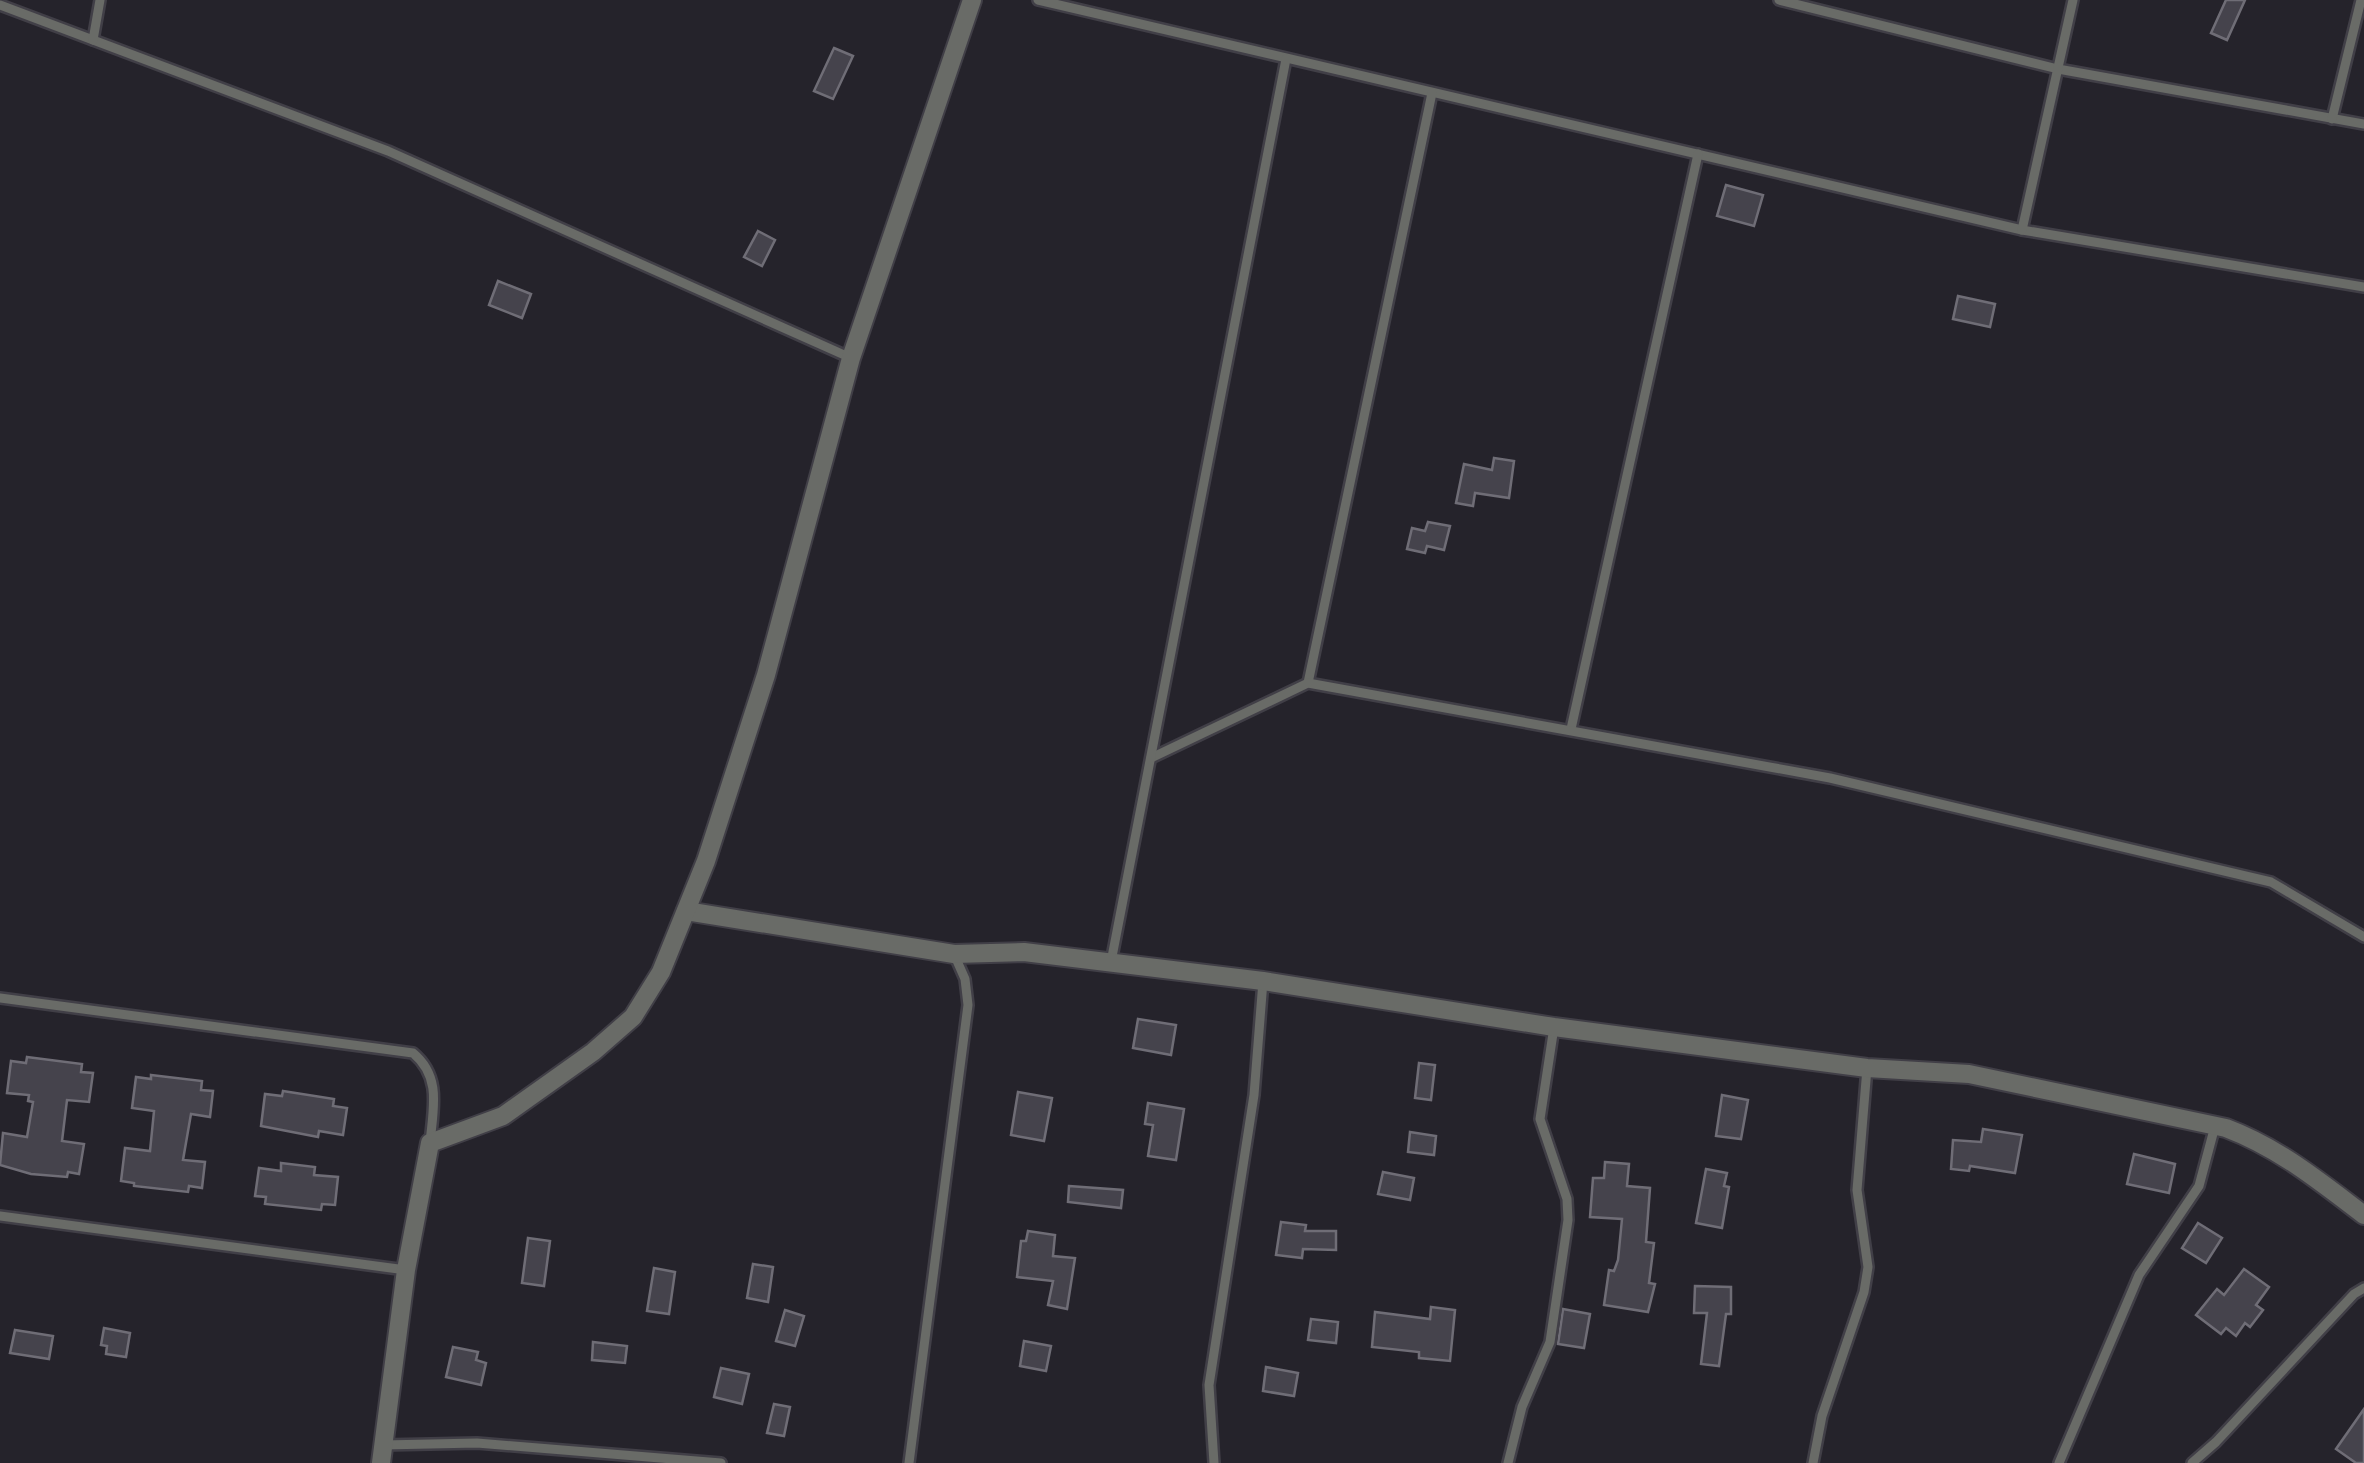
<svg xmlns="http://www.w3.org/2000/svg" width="2364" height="1463" font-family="Helvetica,sans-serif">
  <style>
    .building { fill: #45434c; stroke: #6f6d76; stroke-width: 2.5 }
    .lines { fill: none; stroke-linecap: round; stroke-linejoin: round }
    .lane-casing { stroke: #413f47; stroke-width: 14 }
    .street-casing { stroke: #413f47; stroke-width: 22 }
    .lane { stroke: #696b67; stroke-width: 9 }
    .street { stroke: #696b67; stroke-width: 18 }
  </style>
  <rect width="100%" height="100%" fill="#25232b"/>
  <g class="building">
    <path d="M 2226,0 L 2245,0 L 2227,40 L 2211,33 Z"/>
    <path d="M 834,48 L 853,56 L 833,99 L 814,91 Z"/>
    <path d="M 1726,185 L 1763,195 L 1754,226 L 1717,216 Z"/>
    <path d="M 758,231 L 775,240 L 762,266 L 744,257 Z"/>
    <path d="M 498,281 L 531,294 L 522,318 L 489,305 Z"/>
    <path d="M 1958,296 L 1995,304 L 1990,327 L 1953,319 Z"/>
    <path d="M 1494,458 L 1514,461 L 1509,498 L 1475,493 L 1473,506 L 1456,503 L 1464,464 L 1492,470 Z"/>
    <path d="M 1428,522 L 1450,526 L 1444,550 L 1427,546 L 1425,553 L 1407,549 L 1412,528 L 1425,531 Z"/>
    <path d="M 1138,1019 L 1176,1025 L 1171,1055 L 1133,1048 Z"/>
    <path d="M 27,1057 L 82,1064 L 81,1072 L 93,1073 L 89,1102 L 67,1100 L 62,1141 L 84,1144 L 79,1174 L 68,1172 L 67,1177 L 31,1174 L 0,1165 L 3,1133 L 27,1137 L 33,1102 L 28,1101 L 29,1095 L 7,1093 L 11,1061 L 26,1063 Z"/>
    <path d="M 1419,1063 L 1435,1065 L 1431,1100 L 1415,1098 Z"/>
    <path d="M 151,1075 L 202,1081 L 201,1090 L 213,1091 L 210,1117 L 191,1114 L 183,1160 L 205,1162 L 202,1188 L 189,1186 L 188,1192 L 134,1186 L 134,1183 L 121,1181 L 125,1148 L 150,1151 L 154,1111 L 132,1108 L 136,1077 L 151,1079 Z"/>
    <path d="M 283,1091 L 334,1099 L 333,1106 L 347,1108 L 343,1135 L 319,1131 L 318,1137 L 261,1126 L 265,1094 L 282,1096 Z"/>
    <path d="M 1018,1092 L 1052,1098 L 1044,1141 L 1011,1135 Z"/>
    <path d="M 1722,1095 L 1748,1100 L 1741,1139 L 1716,1136 Z"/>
    <path d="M 1148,1103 L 1184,1109 L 1176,1160 L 1148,1156 L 1153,1125 L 1145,1124 Z"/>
    <path d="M 1983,1129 L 2022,1135 L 2015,1173 L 1970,1166 L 1969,1171 L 1951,1169 L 1953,1140 L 1981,1142 Z"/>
    <path d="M 1410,1132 L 1436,1136 L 1434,1155 L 1408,1152 Z"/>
    <path d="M 2134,1154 L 2175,1164 L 2169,1193 L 2127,1184 Z"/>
    <path d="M 1605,1162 L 1629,1164 L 1627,1186 L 1650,1188 L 1646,1242 L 1654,1243 L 1649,1283 L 1655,1284 L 1648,1312 L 1604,1305 L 1609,1270 L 1614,1271 L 1618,1260 L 1622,1219 L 1590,1217 L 1593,1178 L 1604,1178 Z"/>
    <path d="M 281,1163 L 315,1167 L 314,1175 L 338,1177 L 335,1205 L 322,1204 L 321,1210 L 265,1204 L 266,1197 L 255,1196 L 259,1168 L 281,1171 Z"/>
    <path d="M 1706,1169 L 1727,1173 L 1724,1186 L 1729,1187 L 1722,1228 L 1696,1223 Z"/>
    <path d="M 1383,1172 L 1414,1178 L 1410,1200 L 1378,1194 Z"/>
    <path d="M 1069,1186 L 1123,1190 L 1121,1208 L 1068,1202 Z"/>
    <path d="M 1281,1222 L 1306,1225 L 1305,1231 L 1336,1231 L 1336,1250 L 1303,1249 L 1302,1258 L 1276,1255 Z"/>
    <path d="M 2198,1223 L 2222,1238 L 2206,1263 L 2182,1248 Z"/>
    <path d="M 1028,1231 L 1055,1235 L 1053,1256 L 1075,1258 L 1067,1309 L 1048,1305 L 1053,1281 L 1017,1277 L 1021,1241 L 1026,1241 Z"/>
    <path d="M 528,1238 L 550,1241 L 544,1286 L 522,1283 Z"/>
    <path d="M 753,1264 L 773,1267 L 768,1302 L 747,1298 Z"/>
    <path d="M 654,1268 L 675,1272 L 669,1314 L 647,1311 Z"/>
    <path d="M 2244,1269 L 2269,1287 L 2256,1305 L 2263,1310 L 2250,1327 L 2245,1323 L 2236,1336 L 2226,1328 L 2221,1334 L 2196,1315 L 2217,1289 L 2224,1295 Z"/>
    <path d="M 1695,1286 L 1731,1287 L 1731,1314 L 1726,1314 L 1719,1366 L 1701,1364 L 1707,1313 L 1694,1313 Z"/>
    <path d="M 1431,1307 L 1455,1310 L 1450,1361 L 1419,1358 L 1419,1352 L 1372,1347 L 1375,1312 L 1430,1319 Z"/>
    <path d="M 1563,1309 L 1590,1314 L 1584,1348 L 1558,1344 Z"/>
    <path d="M 785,1310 L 804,1316 L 795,1346 L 776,1341 Z"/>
    <path d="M 1311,1319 L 1338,1322 L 1336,1343 L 1308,1340 Z"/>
    <path d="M 104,1328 L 130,1333 L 126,1357 L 106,1354 L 107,1346 L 101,1345 Z"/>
    <path d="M 15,1330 L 53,1336 L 49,1359 L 10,1353 Z"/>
    <path d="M 1024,1341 L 1051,1346 L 1046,1371 L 1020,1366 Z"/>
    <path d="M 593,1342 L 627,1346 L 625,1363 L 592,1360 Z"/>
    <path d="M 453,1347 L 478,1352 L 476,1360 L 486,1363 L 481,1385 L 446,1377 Z"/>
    <path d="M 1266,1367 L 1298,1373 L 1294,1396 L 1263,1391 Z"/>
    <path d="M 721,1368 L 749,1374 L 742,1404 L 714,1397 Z"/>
    <path d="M 774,1404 L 790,1407 L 784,1436 L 767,1433 Z"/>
    <path d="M 2364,1409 L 2364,1463 L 2356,1463 L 2336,1449 Z"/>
  </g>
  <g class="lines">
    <defs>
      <g id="lane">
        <path d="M 1038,0 L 2022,230 L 2364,287"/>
        <path d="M 1779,0 L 2058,69 L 2364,124"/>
        <path d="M 0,5 L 388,151 L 851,358"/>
        <path d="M 93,40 L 100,0"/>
        <path d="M 2332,119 L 2361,0"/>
        <path d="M 2022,230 L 2073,0"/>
        <path d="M 1308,683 L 1432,93"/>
        <path d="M 1571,729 L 1698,154"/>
        <path d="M 1151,758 L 1308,683 L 1830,778 L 2271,882 L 2364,937"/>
        <path d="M 1111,962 L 1286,59"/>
        <path d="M 0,998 L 413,1053 C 442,1077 433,1109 430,1143"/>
        <path d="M 0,1216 L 406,1270"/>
        <path d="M 383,1445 L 477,1443 L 721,1463"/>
        <path d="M 909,1463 L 968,1005 L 965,979 L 954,954"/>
        <path d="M 1214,1463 L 1209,1385 L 1254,1095 L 1263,981"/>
        <path d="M 1508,1463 L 1522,1407 L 1550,1342 L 1568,1220 L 1567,1199 L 1540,1119 L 1554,1027"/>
        <path d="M 1813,1463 L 1822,1416 L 1864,1292 L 1868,1267 L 1857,1190 L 1867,1068"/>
        <path d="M 2059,1463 L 2139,1275 L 2199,1186 L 2215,1126"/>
        <path d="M 2192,1463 L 2216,1442 L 2354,1294 L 2364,1288"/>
      </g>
      <g id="street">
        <path d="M 686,911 L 954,954 L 1024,952 L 1263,981 L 1554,1027 L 1867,1068 L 1969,1074 L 2226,1128 C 2279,1148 2319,1181 2364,1215"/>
        <path d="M 381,1463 L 406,1270 L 430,1143 L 503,1116 L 593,1052 L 633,1017 L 661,972 L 706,861 L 766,675 L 851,358 L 972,0"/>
      </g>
    </defs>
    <use href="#lane" class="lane-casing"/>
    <use href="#street" class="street-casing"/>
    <use href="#lane" class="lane"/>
    <use href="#street" class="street"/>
  </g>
</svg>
